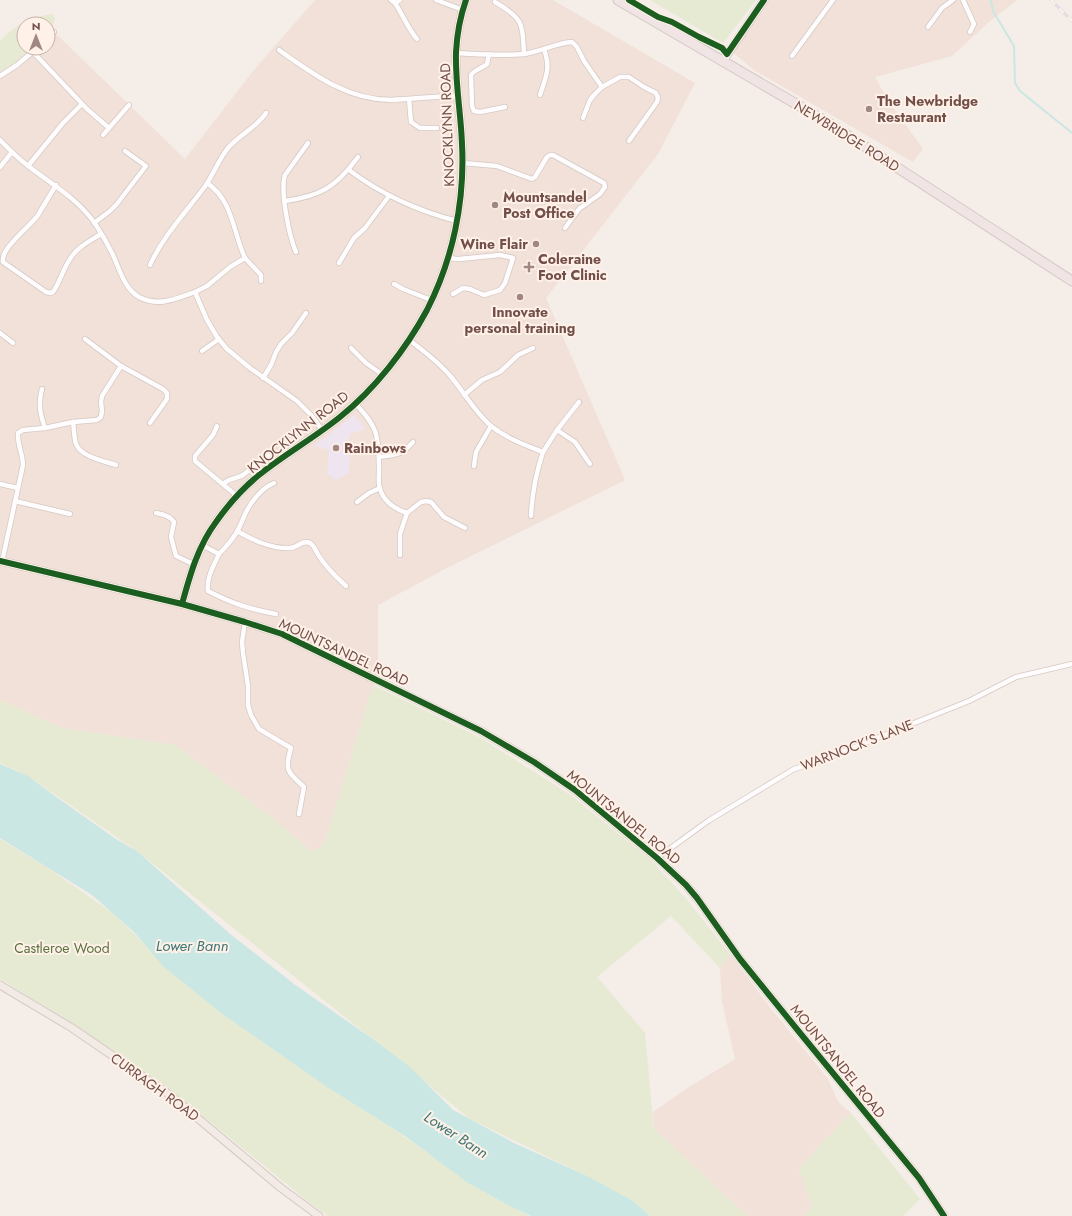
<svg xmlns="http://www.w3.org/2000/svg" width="1072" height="1216" font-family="Jost,sans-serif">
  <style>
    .residential { fill: #f1e1d8; fill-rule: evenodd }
    .education { fill: #eee5f0 }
    .green { fill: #e6ead3 }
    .water { fill: #cae7e3 }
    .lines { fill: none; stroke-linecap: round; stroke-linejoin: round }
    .stream { stroke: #cae7e3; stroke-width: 2 }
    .street-casing { stroke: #d4c9c5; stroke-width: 6 }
    .secondary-casing { stroke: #d4c9c4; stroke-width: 9 }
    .primary-casing { stroke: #d4c8c5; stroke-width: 9 }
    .highway-casing { stroke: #d4c8c5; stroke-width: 11 }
    .street { stroke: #fefcfc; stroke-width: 4.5 }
    .secondary { stroke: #fefcfc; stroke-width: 7 }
    .primary { stroke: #f2eae4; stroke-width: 7 }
    .highway { stroke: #f0e4e4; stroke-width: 9 }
    .rail-casing { stroke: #e2e0e3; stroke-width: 3.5 }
    .rail { stroke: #fff1e8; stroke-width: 2; stroke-dasharray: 6; stroke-linecap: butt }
    .cycleway-casing { stroke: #fff1e8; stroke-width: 8 }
    .cycleway { stroke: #1b5e20; stroke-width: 6 }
    .poi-dot { fill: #a08781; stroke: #fff1e8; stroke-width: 1.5 }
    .labels { text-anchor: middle; stroke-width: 4; stroke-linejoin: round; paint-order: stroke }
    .poi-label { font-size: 14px; font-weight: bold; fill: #725049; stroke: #fff1e8; text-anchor: start }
    .street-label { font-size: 14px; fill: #725049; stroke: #fff1e8 }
    .park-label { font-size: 14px; fill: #58723f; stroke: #fff1e8 }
    .water-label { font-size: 15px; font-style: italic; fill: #3e7776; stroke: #fff1e8 }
  </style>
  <rect width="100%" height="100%" fill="#f5ede8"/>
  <g class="residential">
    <path d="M 315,0 L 553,0 L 695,83 L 658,154 L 546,298 L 625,480 L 445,569 L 378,605 L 378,670 L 326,838 L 319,849 L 311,851 L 266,813 L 175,745 L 62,728 L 0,700 L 0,42 L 6,35 L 19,25 L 33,18 L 52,14 L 55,19 L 51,29 L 185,159 L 254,70 ZM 24,24 L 48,24 L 48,48 L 24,48 Z"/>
    <path d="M 766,0 L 1017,0 L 989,22 L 952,56 L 875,77 L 889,102 L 923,149 L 913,162 L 754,70 L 730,50 L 740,43 Z"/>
    <path d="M 730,954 L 769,1006 L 828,1079 L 838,1102 L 851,1113 L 799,1168 L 812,1208 L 804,1216 L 747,1216 L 654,1129 L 653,1112 L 689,1087 L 735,1059 L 722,1001 L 720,968 Z"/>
  </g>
  <path class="education" d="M 354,415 L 366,429 L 349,434 L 350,454 L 349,473 L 336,480 L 327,474 L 329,450 L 314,446 Z"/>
  <g class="green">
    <path d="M 650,0 L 756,0 L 723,43 Z"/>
    <path d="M 52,14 L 55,19 L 51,29 L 48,32 L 48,24 L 24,24 L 24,48 L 31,48 L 18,60 L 0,72 L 0,41 C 16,25 29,18 52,14 Z"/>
    <path d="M 373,685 L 481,738 L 572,796 L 652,861 L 689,902 L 730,954 L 720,968 L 671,916 L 597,977 L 645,1033 L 654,1129 L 747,1216 L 644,1216 L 585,1175 L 470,1119 L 370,1037 L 137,851 L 28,776 L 0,763 L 0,700 L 62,728 L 175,745 L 266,813 L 311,851 L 319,849 L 326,838 Z"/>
    <path d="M 0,839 L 45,866 L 114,914 L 184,983 L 254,1036 L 323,1084 L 385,1123 L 482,1191 L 530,1216 L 328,1216 L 306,1200 L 165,1085 L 51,1010 L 0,979 Z"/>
    <path d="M 851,1113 L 920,1199 L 903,1216 L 804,1216 L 812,1208 L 799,1168 Z"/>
  </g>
  <path class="water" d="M 0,764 L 28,776 L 55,796 L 116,839 L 137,851 L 229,933 L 294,984 L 370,1037 L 410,1067 L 453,1110 L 514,1143 L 585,1175 L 633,1201 L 650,1216 L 531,1216 L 508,1205 L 468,1183 L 405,1136 L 327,1087 L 221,1013 L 163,966 L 134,932 L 92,895 L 0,838 Z"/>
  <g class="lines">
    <path class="stream" d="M 991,0 L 993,11 L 1014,46 L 1015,83 L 1020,91 L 1072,133"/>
    <defs>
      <g id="street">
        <path d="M 391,0 L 395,3 L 400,0"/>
        <path d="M 436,0 L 463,10"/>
        <path d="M 963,0 L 974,24 L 970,32"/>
        <path d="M 495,2 C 524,19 522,23 524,54"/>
        <path d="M 395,3 C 403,15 408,29 417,39"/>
        <path d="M 928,27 L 942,8 L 953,0"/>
        <path d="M 48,38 L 54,32"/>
        <path d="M 279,50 C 313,74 347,100 391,100 C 414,99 436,96 458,96"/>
        <path d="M 33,52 L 87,109 L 109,128"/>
        <path d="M 456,53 C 478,54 502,56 524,54 C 540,52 556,43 572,42 L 577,47 L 584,61 L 602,87"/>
        <path d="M 489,54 L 487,64 C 481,69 475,69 471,75 L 472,106 L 474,111 L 480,112 L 505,107"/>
        <path d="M 792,56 L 833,0"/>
        <path d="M 0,76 L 17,65 L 37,48"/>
        <path d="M 540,95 C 546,76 551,69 544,49"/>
        <path d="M 409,99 L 411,122 L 420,128 L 437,128"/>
        <path d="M 583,118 L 590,100 L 594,95 L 602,87 L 620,77 L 629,77 L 644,87 L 656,93 L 658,98 L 657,102 L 629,141"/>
        <path d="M 103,135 L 129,105"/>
        <path d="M 0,140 C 7,147 14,154 22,161 C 47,182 73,194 94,222 C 100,231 106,241 111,251 C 119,266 123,288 139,297 C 158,307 176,299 195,292 L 207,320 L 217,337 L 227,349 L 250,368 L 297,401 L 312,416 L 322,430"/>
        <path d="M 463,163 L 497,166 L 532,179 L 535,177 L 547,157 L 550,155 L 553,155 L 604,183 L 605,187 L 600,194 L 579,209 L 565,228"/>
        <path d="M 28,166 L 63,123 L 82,104"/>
        <path d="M 0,167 L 12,152"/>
        <path d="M 349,170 C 381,194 418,211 457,221"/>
        <path d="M 56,185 C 50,195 44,205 38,215 C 31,226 0,248 3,262 L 46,292 L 50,293 L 53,292 C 60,282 63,269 70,259 C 77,247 90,241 101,234"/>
        <path d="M 285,201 C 321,196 336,187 358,157"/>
        <path d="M 94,223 L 110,211 L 116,205 L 146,166 L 125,151"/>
        <path d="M 296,252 C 289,236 280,191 285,175 L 308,143"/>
        <path d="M 448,257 L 455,259 L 459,259 L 500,255 L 513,258 L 505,283 L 500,290 L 484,295 L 470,289 L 463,288 L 453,294"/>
        <path d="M 245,258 L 261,275 L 261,281"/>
        <path d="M 339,263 L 354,238 L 365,228 L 389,196"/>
        <path d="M 150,265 C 163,236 187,211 206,185 C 214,173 219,159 228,148 C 239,135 257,127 266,113"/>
        <path d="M 394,284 L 403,289 L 431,300"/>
        <path d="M 195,292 L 207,286 L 230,267 L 245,258 C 233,233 233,200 207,183"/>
        <path d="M 0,333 L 13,343"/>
        <path d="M 85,339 L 121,366 L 163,389 L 167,393 L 167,399 L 150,423"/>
        <path d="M 409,340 C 424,351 440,363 452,378 C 465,394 475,412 491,426 C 506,438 525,445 543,452 C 536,473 532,494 531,516"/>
        <path d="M 351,348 L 366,363 L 383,375"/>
        <path d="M 202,351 L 219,339"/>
        <path d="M 263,378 L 271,365 L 276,352 L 281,344 L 292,333 L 306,313"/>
        <path d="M 42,389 C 38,404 40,414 45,428"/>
        <path d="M 464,395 L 482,380 L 500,372 L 518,355 L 533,348"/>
        <path d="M 355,403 C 363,412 371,420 375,431 C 379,443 379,458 379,471 C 379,476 378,484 380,489 C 384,502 395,509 407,513 L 400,534 L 400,555"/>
        <path d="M 73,422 C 74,429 74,438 76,444 C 81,457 104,461 116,465"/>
        <path d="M 217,426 L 213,435 L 195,456 L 195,461 L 237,496"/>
        <path d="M 557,430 L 575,442 L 590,464"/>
        <path d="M 543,452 L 557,430 L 579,402"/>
        <path d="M 379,457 C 395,455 402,455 413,442"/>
        <path d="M 474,466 L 476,452 L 491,426"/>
        <path d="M 0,484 L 18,488"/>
        <path d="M 223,484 C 229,478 236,479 243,475 L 268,455"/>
        <path d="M 15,501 L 70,514"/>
        <path d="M 357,502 L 369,493 L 380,488"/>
        <path d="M 156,513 C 162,514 171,517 174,522 L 171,537 L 176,556 L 193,564"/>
        <path d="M 407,513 L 421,502 L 426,501 L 431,502 L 444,517 L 465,528"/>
        <path d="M 237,531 C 253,540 271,549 290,548 C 297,548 303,539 310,543 C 315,546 316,552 319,556 C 326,567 336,577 346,586"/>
        <path d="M 202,545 L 219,554 C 214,565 206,578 208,591 C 233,604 250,609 276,614"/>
        <path d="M 219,554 C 226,547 232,540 237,532 C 240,526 243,519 246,512 C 252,501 262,488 274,483"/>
        <path d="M 2,562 L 23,465 C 23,454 17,444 18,433 L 23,430 L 45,428 L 73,422 L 97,420 L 101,417 L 102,411 L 101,402 L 102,396 L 121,366"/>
        <path d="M 245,622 L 242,642 L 243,653 L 248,686 L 248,705 L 251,715 L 259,729 L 291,748 C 284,771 288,772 304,787 L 299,814"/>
        <path d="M 657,858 L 708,821 L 794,769 L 817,762 L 969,701 L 1016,677 L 1072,664"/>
      </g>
      <g id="secondary">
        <path d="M 723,61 L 764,0"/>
        <path d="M 0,561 L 182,604 L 245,622 L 282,634 L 481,731 L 534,762 L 575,790 L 657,858 L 686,885 L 697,898 L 740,959 L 800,1033 L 919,1178 L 944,1216"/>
        <path d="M 182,604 C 190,575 198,546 216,522 C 228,505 243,488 259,475 C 285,454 314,438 340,417 C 375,389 406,349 427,310 C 453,259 465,201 462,144 C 461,114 455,83 456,52 C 457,34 460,17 466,0"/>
      </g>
      <path id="primary" d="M 0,985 L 72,1028 L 170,1095 L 281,1188 L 319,1216"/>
      <path id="highway" d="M 618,0 L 827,122 L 1072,281"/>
    </defs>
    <use href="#street" class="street-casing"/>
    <use href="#secondary" class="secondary-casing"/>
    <use href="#primary" class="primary-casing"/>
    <use href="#highway" class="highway-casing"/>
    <use href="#street" class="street"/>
    <use href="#secondary" class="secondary"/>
    <use href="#primary" class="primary"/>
    <use href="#highway" class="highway"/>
    <defs>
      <path id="rail" d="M 1051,0 L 1072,21"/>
    </defs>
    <use href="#rail" class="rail-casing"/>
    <use href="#rail" class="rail"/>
    <defs>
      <g id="cycleway">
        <path d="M 629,0 L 658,17 L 672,22 L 699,37 L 722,48 L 727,54 L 764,0"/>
        <path d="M 0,561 L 182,604 L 245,622 L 282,634 L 481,731 L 534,762 L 575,790 L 657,858 L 686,885 L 697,898 L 740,959 L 800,1033 L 919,1178 L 944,1216"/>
        <path d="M 182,604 C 190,575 198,546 216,522 C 228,505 243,488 259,475 C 285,454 314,438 340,417 C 375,389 406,349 427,310 C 453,259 465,201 462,144 C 461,114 455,83 456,52 C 457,34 460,17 466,0"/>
      </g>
    </defs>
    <use href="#cycleway" class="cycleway-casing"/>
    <use href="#cycleway" class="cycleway"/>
  </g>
  <g class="poi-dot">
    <circle cx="869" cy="109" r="4"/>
    <circle cx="495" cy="205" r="4"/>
    <circle cx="536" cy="244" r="4"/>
    <path d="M527 261h4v4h4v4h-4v4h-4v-4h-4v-4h4z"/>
    <circle cx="520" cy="297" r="4"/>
    <circle cx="336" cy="448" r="4"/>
  </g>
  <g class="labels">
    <g class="poi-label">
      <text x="877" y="106">The Newbridge<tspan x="877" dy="16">Restaurant</tspan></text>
      <text x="503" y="202">Mountsandel<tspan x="503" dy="16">Post Office</tspan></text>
      <text x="528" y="249" text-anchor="end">Wine Flair</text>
      <text x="538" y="264">Coleraine<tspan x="538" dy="16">Foot Clinic</tspan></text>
      <text x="520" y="317" text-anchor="middle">Innovate<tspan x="520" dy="16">personal training</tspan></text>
      <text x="344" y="453">Rainbows</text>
    </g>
    <g class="street-label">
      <text transform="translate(447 125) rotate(-92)" y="5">KNOCKLYNN ROAD</text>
      <text transform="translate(847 136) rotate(32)" y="5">NEWBRIDGE ROAD</text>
      <text transform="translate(298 432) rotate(-38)" y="5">KNOCKLYNN ROAD</text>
      <text transform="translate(344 652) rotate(25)" y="5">MOUNTSANDEL ROAD</text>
      <text transform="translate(857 745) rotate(-21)" y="5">WARNOCK'S LANE</text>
      <text transform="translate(624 817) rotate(39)" y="5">MOUNTSANDEL ROAD</text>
      <text transform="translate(838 1061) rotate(51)" y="5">MOUNTSANDEL ROAD</text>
      <text transform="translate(155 1087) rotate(36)" y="5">CURRAGH ROAD</text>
    </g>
    <g class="park-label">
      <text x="62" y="953">Castleroe Wood</text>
    </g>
    <g class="water-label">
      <text x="192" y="951">Lower Bann</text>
      <text transform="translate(456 1135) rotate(33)" y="5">Lower Bann</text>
    </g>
  </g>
  <g transform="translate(36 36)"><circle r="19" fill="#fff1e8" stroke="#c7b1a8"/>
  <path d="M0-3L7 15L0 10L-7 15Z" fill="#a08781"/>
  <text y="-6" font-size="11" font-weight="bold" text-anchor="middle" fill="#725049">N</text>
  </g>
</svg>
